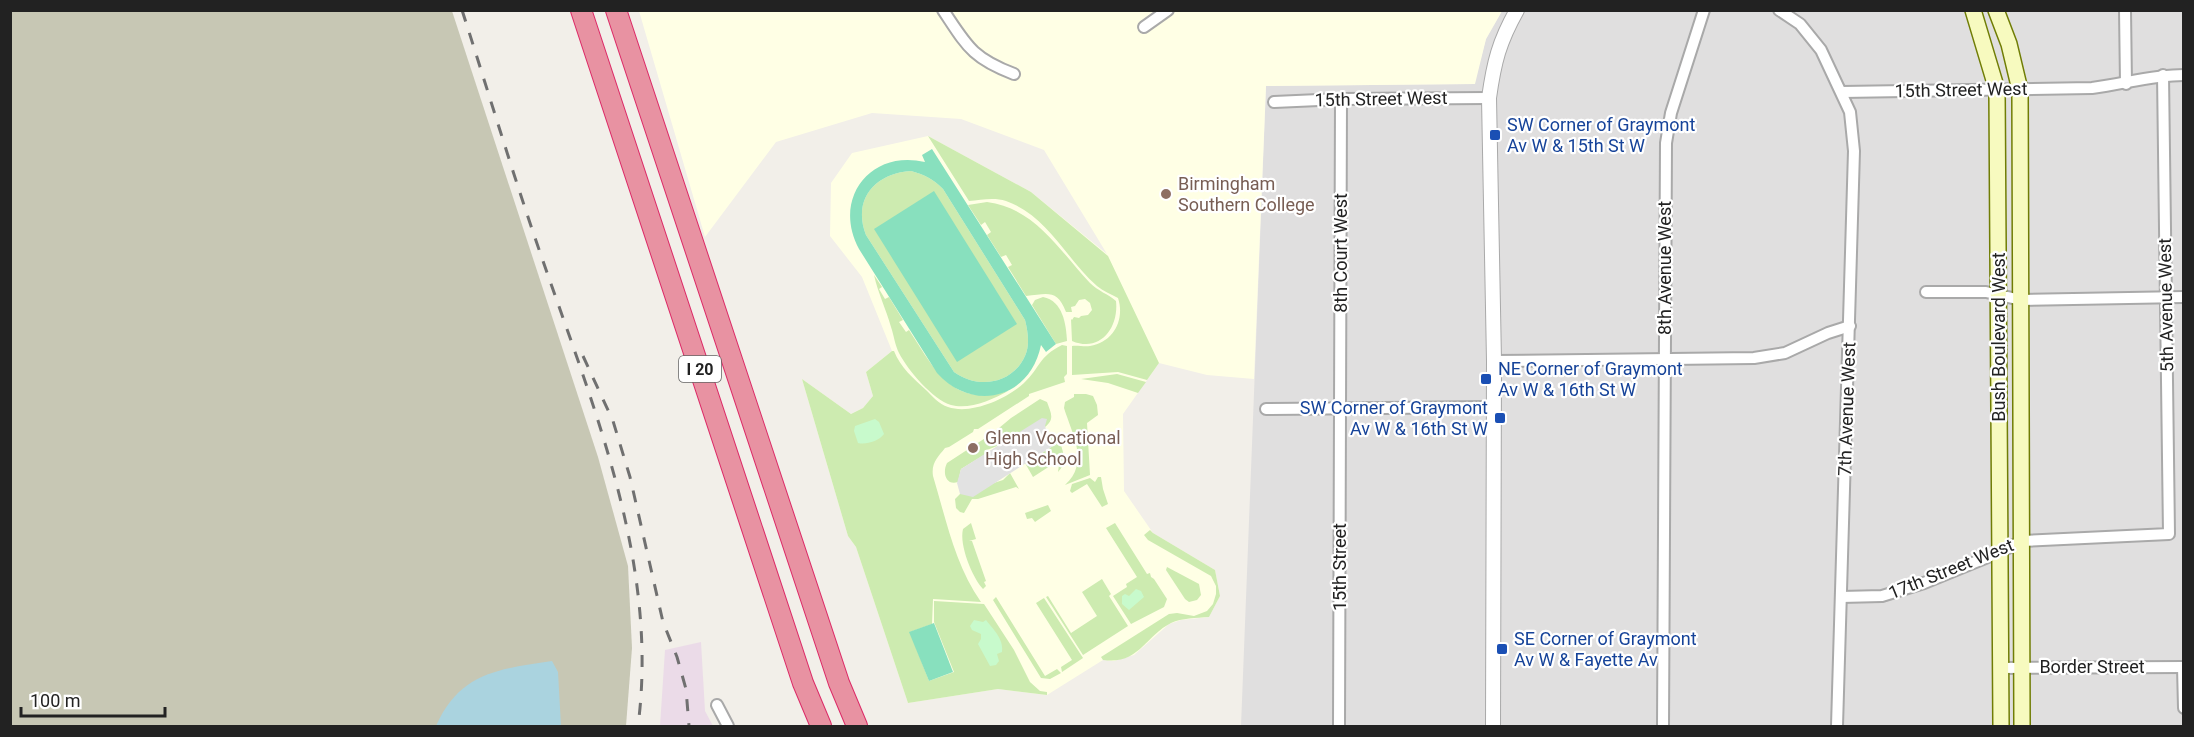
<svg xmlns="http://www.w3.org/2000/svg" width="2194" height="737" font-family="Roboto,sans-serif">
  <style>
    .residential { fill: #e0dfdf }
    .industrial { fill: #ebdbe8 }
    .education { fill: #ffffe5 }
    .construction { fill: #c7c7b4 }
    .grass { fill: #cdebb0 }
    .park { fill: #c8facc }
    .pitch { fill: #88e0be; fill-rule: evenodd }
    .parking { fill: #e2e2e2 }
    .water { fill: #aad3df }
    .lines { fill: none; stroke-linecap: round; stroke-linejoin: round }
    .minor-casing { stroke: #a9a9a9; stroke-width: 14 }
    .tertiary-casing { stroke: #a9a9a9; stroke-width: 16 }
    .secondary-casing { stroke: #707d05; stroke-width: 18 }
    .motorway-casing { stroke: #dc2a67; stroke-width: 22 }
    .minor { stroke: #fff; stroke-width: 10 }
    .tertiary { stroke: #fff; stroke-width: 14 }
    .secondary { stroke: #f7fabf; stroke-width: 15 }
    .motorway { stroke: #e892a2; stroke-width: 20 }
    .rail { stroke: #707070; stroke-width: 3; stroke-dasharray: 12 12; stroke-linecap: butt }
    .transit-dot { fill: #1a4fb4; stroke: #fff; stroke-width: 2 }
    .education-dot { fill: #8d6e63; stroke: #fff; stroke-width: 2 }
    .labels { text-anchor: middle; stroke-width: 4.5; stroke-linejoin: round; paint-order: stroke }
    .shield { fill: #fff; stroke: #646464; stroke-width: 1.5 }
    .shield-label { font-size: 16px; font-weight: bold; fill: #222 }
    .street-label { font-size: 18px; fill: #222; stroke: #fff }
    .transit-label { font-size: 18px; fill: #164399; stroke: #fff; text-anchor: start }
    .education-label { font-size: 18px; fill: #785e54; stroke: #fff; text-anchor: start }
  </style>
  <rect width="100%" height="100%" fill="#f2efe9"/>
  <path class="residential" d="M 1502,11 L 2183,11 L 2183,726 L 1241,726 L 1266,86 L 1474,84 L 1486,39 Z"/>
  <path class="industrial" d="M 701,642 L 705,711 L 713,726 L 660,726 L 665,650 Z"/>
  <path class="education" d="M 639,11 L 1502,11 L 1486,39 L 1475,84 L 1266,86 L 1254,379 L 1207,375 L 1159,363 L 1123,414 L 1124,491 L 1153,533 L 1215,570 L 1220,596 L 1209,617 L 1181,620 L 1169,624 L 1134,655 L 1114,661 L 1103,660 L 1047,695 L 998,689 L 908,703 L 856,547 L 848,536 L 802,379 L 851,414 L 863,408 L 873,396 L 866,372 L 892,351 L 862,277 L 830,236 L 831,183 L 852,153 L 928,136 L 1031,192 L 1107,254 L 1044,150 L 961,119 L 872,113 L 776,142 L 705,237 Z"/>
  <path class="construction" d="M 10,11 L 452,11 L 598,457 L 628,566 L 632,648 L 626,726 L 11,726 Z"/>
  <g class="grass">
    <path d="M 928,136 L 1031,192 L 1108,256 L 1159,363 L 1147,380 L 1118,372 L 1072,375 L 1072,346 C 1077,345 1084,347 1090,346 C 1114,342 1125,319 1118,298 C 1111,294 1103,291 1097,286 C 1066,259 1048,216 1006,201 C 994,197 981,200 969,201 Z"/>
    <path d="M 911,171 C 925,175 933,179 943,189 L 1025,320 C 1028,332 1030,345 1025,356 C 1012,385 977,389 954,372 L 866,235 C 852,199 876,173 911,171 Z"/>
    <path d="M 987,202 C 1035,208 1059,250 1090,283 C 1098,291 1108,294 1116,301 C 1119,328 1100,353 1072,341 L 1071,319 L 1072,320 L 1074,317 L 1079,318 L 1081,316 L 1088,315 L 1092,310 L 1090,303 L 1085,299 L 1079,300 L 1075,306 L 1071,307 L 1072,312 L 1066,312 C 1057,289 1048,294 1026,296 L 1008,267 L 1012,265 L 1006,255 L 1001,257 L 987,235 L 991,232 L 985,222 L 981,225 L 968,205 Z"/>
    <path d="M 874,275 L 882,287 L 879,289 L 885,299 L 889,297 L 903,320 L 899,322 L 906,332 L 909,330 C 935,370 952,408 1008,391 C 992,400 969,410 951,405 C 933,400 907,369 899,353 C 895,345 894,336 891,327 C 886,309 878,293 874,275 Z"/>
    <path d="M 1043,297 C 1063,301 1066,324 1067,341 L 1056,344 L 1032,305 L 1035,300 Z"/>
    <path d="M 1062,345 L 1067,346 L 1067,374 L 1064,377 L 1065,382 L 1029,394 L 1029,396 L 978,429 L 974,429 L 973,432 L 949,447 L 945,448 C 938,457 931,463 933,476 C 946,519 955,565 981,602 L 933,599 L 932,624 L 910,632 L 929,681 L 954,672 L 934,622 L 934,601 L 984,604 L 1014,650 L 1030,682 L 1040,691 L 1047,692 L 1047,695 L 998,689 L 908,703 L 856,547 L 848,536 L 802,379 L 851,414 L 863,408 L 873,396 L 866,372 L 892,351 L 894,351 C 900,367 914,379 926,390 C 932,396 939,404 948,407 C 971,415 1007,399 1024,383 C 1041,367 1038,357 1062,345 Z"/>
    <path d="M 1117,374 L 1146,382 L 1138,393 L 1108,383 L 1081,379 Z"/>
    <path d="M 1074,394 L 1086,394 L 1093,396 L 1097,405 L 1098,415 L 1087,423 L 1090,475 L 1065,485 C 1090,463 1072,434 1064,408 L 1065,402 L 1074,397 Z"/>
    <path d="M 1040,399 L 1047,402 C 1051,413 1055,419 1045,427 L 987,450 L 984,455 L 961,469 L 958,482 C 946,486 942,473 947,463 L 993,433 L 1011,418 Z"/>
    <path d="M 1054,436 L 1059,439 C 1063,452 1068,462 1058,472 L 1059,465 L 1053,462 L 1050,466 L 1033,477 L 1025,463 L 1053,446 L 1046,439 Z"/>
    <path d="M 1010,473 L 1019,489 L 1016,487 L 978,499 L 972,499 L 964,513 L 960,512 L 956,508 L 955,499 L 960,494 L 1003,480 Z"/>
    <path d="M 1098,477 L 1101,477 L 1103,489 L 1108,504 L 1102,507 L 1087,484 L 1072,493 L 1070,491 L 1072,484 L 1090,478 L 1095,482 Z"/>
    <path d="M 1048,505 L 1051,511 L 1035,522 L 1032,518 L 1027,519 L 1025,513 Z"/>
    <path d="M 971,523 L 976,539 L 969,541 L 972,541 L 986,581 L 984,582 L 986,586 L 983,589 C 972,577 959,545 963,529 Z"/>
    <path d="M 1115,523 L 1147,574 L 1150,573 L 1151,577 L 1154,579 L 1167,599 L 1164,607 L 1131,624 L 1113,596 L 1127,587 L 1126,584 L 1137,577 L 1106,528 Z"/>
    <path d="M 1150,530 L 1153,533 L 1215,570 L 1220,596 L 1209,617 C 1196,618 1182,618 1171,623 C 1145,636 1139,665 1103,660 L 1101,657 L 1169,614 L 1177,613 L 1194,616 L 1207,611 L 1213,604 L 1216,594 L 1216,586 L 1211,576 L 1148,540 L 1144,535 Z"/>
    <path d="M 1167,567 L 1199,584 L 1201,595 L 1197,600 L 1189,602 L 1185,599 L 1166,570 Z"/>
    <path d="M 1102,579 L 1111,594 L 1109,596 L 1128,626 L 1083,655 L 1046,597 L 1048,596 L 1071,633 L 1097,616 L 1082,592 Z"/>
    <path d="M 996,597 L 1045,676 L 1057,669 L 1061,673 L 1050,679 L 1041,678 L 993,600 Z"/>
    <path d="M 1044,598 L 1083,658 L 1062,672 L 1061,667 L 1072,660 L 1036,603 Z"/>
  </g>
  <g class="park">
    <path d="M 875,419 L 879,422 L 884,434 C 879,441 866,445 858,443 L 854,431 L 855,426 Z"/>
    <path d="M 1136,589 L 1141,591 L 1144,597 L 1129,610 L 1122,604 L 1122,596 L 1125,594 L 1129,596 Z"/>
    <path d="M 974,620 L 983,622 L 986,620 C 993,629 1004,639 1002,652 L 997,654 L 999,661 L 996,665 L 990,666 L 978,644 L 981,639 L 981,634 L 972,630 L 970,626 Z"/>
  </g>
  <g class="pitch">
    <path d="M 932,149 L 1056,344 L 1046,352 L 1041,345 C 1030,399 973,413 937,373 L 859,249 C 832,199 870,149 925,162 L 922,155 ZM 911,171 C 925,175 933,179 943,189 L 1025,320 C 1028,332 1030,345 1025,356 C 1012,385 977,389 954,372 L 866,235 C 852,199 876,173 911,171 Z"/>
    <path d="M 934,191 L 1017,324 L 957,362 L 874,229 Z"/>
    <path d="M 934,623 L 953,672 L 929,681 L 909,632 Z"/>
  </g>
  <path class="parking" d="M 1042,418 L 1047,419 L 1045,426 L 1049,438 L 1047,439 L 1055,441 L 1053,446 L 973,497 L 960,494 L 957,483 L 961,469 Z"/>
  <path class="water" d="M 552,661 L 558,672 L 561,726 L 436,726 C 460,672 499,669 552,661 Z"/>
  <g class="lines">
    <defs>
      <g id="minor">
        <path d="M 943,10 C 967,46 972,58 1014,74"/>
        <path d="M 1779,10 L 1800,24 L 1821,50 L 1850,112 L 1854,151 L 1837,726"/>
        <path d="M 2125,10 L 2126,84"/>
        <path d="M 1144,27 L 1168,10"/>
        <path d="M 1842,92 L 2092,88 C 2124,84 2152,75 2184,75"/>
        <path d="M 1274,102 L 1341,99 L 1489,98"/>
        <path d="M 1926,292 L 1986,292 L 2021,300 L 2184,297"/>
        <path d="M 1494,361 L 1754,358 L 1785,353 L 1828,333 L 1850,326"/>
        <path d="M 1266,409 L 1494,407"/>
        <path d="M 1841,597 L 1882,596 L 1924,583 L 2000,552 L 2022,541 L 2169,534 L 2163,75"/>
        <path d="M 2183,667 L 2184,708"/>
        <path d="M 2000,668 L 2184,667"/>
        <path d="M 717,705 L 728,726"/>
        <path d="M 1339,726 L 1341,99"/>
        <path d="M 1663,726 L 1666,143 L 1671,113 L 1704,10"/>
      </g>
      <path id="tertiary" d="M 1493,726 L 1494,361 L 1489,98 C 1494,62 1499,42 1517,10"/>
      <g id="secondary">
        <path d="M 1973,10 L 1997,90 L 2001,726"/>
        <path d="M 1996,10 L 2009,44 L 2020,90 L 2022,726"/>
      </g>
      <g id="motorway">
        <path d="M 581,10 L 803,683 L 821,726"/>
        <path d="M 616,10 L 839,683 L 857,726"/>
      </g>
    </defs>
    <use href="#minor" class="minor-casing"/>
    <use href="#tertiary" class="tertiary-casing"/>
    <use href="#secondary" class="secondary-casing"/>
    <use href="#motorway" class="motorway-casing"/>
    <use href="#minor" class="minor"/>
    <use href="#tertiary" class="tertiary"/>
    <use href="#secondary" class="secondary"/>
    <use href="#motorway" class="motorway"/>
    <g class="rail">
      <path d="M 462,10 C 489,94 514,178 543,261 C 595,411 659,565 638,726"/>
      <path d="M 583,356 L 613,421 L 630,477 L 663,622 L 677,657 L 686,689 L 689,726"/>
    </g>
  </g>
  <g class="transit-dot">
    <rect x="1489" y="129" width="12" height="12" rx="3"/>
    <rect x="1480" y="373" width="12" height="12" rx="3"/>
    <rect x="1494" y="412" width="12" height="12" rx="3"/>
    <rect x="1496" y="643" width="12" height="12" rx="3"/>
  </g>
  <g class="education-dot">
    <circle cx="1166" cy="194" r="6"/>
    <circle cx="973" cy="448" r="6"/>
  </g>
  <g class="labels">
    <rect class="shield" x="679" y="356" width="42" height="26" rx="4.5"/>
    <g class="shield-label">
      <text x="700" y="375">I 20</text>
    </g>
    <g class="street-label">
      <text transform="translate(1961 90) rotate(-1)" y="6">15th Street West</text>
      <text transform="translate(1381 99) rotate(-1)" y="6">15th Street West</text>
      <text transform="translate(1341 253) rotate(-90)" y="6">8th Court West</text>
      <text transform="translate(1665 268) rotate(-90)" y="6">8th Avenue West</text>
      <text transform="translate(2166 305) rotate(-91)" y="6">5th Avenue West</text>
      <text transform="translate(1999 337) rotate(-90)" y="6">Bush Boulevard West</text>
      <text transform="translate(1847 409) rotate(-88)" y="6">7th Avenue West</text>
      <text transform="translate(1340 567) rotate(-90)" y="6">15th Street</text>
      <text transform="translate(1951 569) rotate(-22)" y="6">17th Street West</text>
      <text x="2092" y="673">Border Street</text>
    </g>
    <g class="transit-label">
      <text x="1507" y="131">SW Corner of Graymont<tspan x="1507" dy="21">Av W &amp; 15th St W</tspan></text>
      <text x="1498" y="375">NE Corner of Graymont<tspan x="1498" dy="21">Av W &amp; 16th St W</tspan></text>
      <text x="1488" y="414" text-anchor="end">SW Corner of Graymont<tspan x="1488" dy="21">Av W &amp; 16th St W</tspan></text>
      <text x="1514" y="645">SE Corner of Graymont<tspan x="1514" dy="21">Av W &amp; Fayette Av</tspan></text>
    </g>
    <g class="education-label">
      <text x="1178" y="190">Birmingham<tspan x="1178" dy="21">Southern College</tspan></text>
      <text x="985" y="444">Glenn Vocational<tspan x="985" dy="21">High School</tspan></text>
    </g>
  </g>
  <rect width="2194" height="737" fill="none" stroke="#222222" stroke-width="24"/>
  <path d="M21 707v9h144v-9" fill="none" stroke="#222222" stroke-width="3"/>
  <text x="30" y="707" font-size="18" fill="#222222" stroke="#ffffff" stroke-width="4.5" paint-order="stroke">100 m</text>
</svg>
